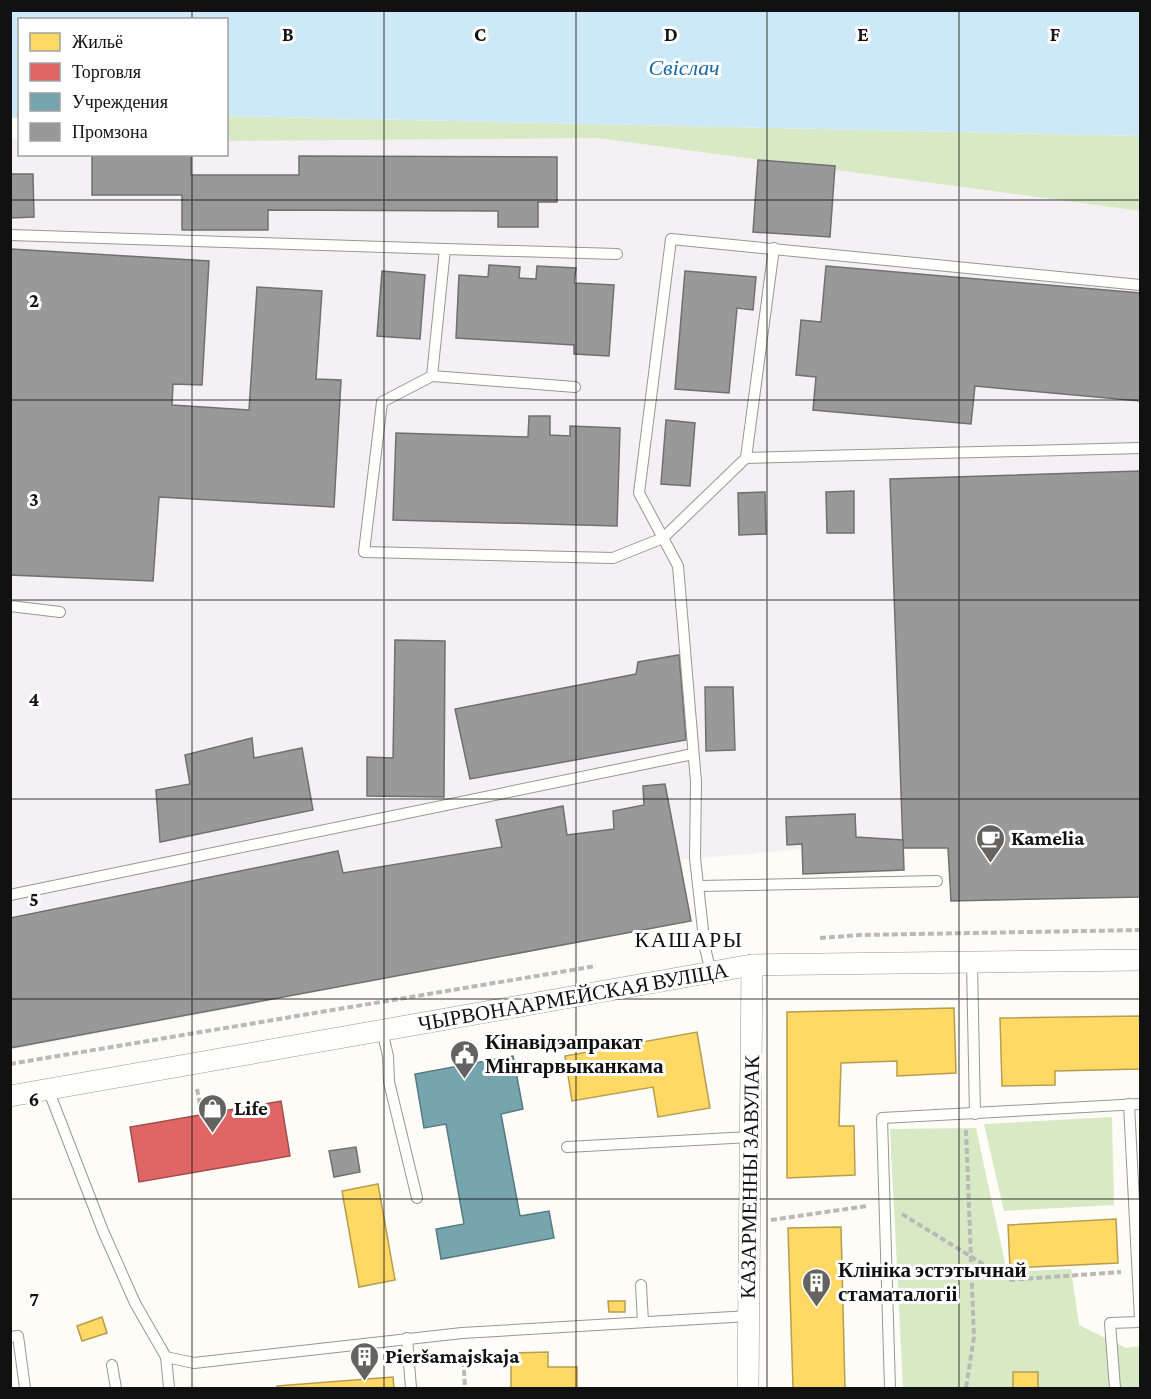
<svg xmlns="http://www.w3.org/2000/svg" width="1151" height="1399" font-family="'Crimson Pro',serif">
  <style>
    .industrial { fill: #f5f0f3 }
    .forest { fill: #d8eac5 }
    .water { fill: #cde8f7 }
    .homes { fill: #ffd966; stroke: #b89d4c; stroke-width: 1.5 }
    .shops { fill: #e06666; stroke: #a24c4c; stroke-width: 1.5 }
    .public { fill: #76a5af; stroke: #587980; stroke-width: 1.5 }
    .industry { fill: #999; stroke: #707070; stroke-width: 1.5 }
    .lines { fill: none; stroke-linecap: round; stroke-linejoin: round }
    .service-casing { stroke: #979795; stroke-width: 12 }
    .minor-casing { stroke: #979795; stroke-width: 22 }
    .path { stroke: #b9b9b8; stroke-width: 4; stroke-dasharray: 6 3; stroke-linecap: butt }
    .service { stroke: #fffffe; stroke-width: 10 }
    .minor { stroke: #fffffe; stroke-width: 21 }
    .grid { fill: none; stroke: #111; stroke-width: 1.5; stroke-opacity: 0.55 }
    .labels { text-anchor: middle; stroke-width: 6; stroke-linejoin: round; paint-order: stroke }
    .poi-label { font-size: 21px; font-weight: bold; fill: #111; stroke: #fff; text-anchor: start }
    .street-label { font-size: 21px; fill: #111; stroke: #fff }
    .water-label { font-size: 22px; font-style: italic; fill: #1768a6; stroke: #fff }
    .neighbourhood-label { font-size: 22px; letter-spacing: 1.5px; fill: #111; stroke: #fff }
    .grid-label { font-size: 20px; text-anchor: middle; font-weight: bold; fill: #111; stroke: #fff; stroke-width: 6; stroke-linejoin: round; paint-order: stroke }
  </style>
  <rect width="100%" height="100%" fill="#fdfcf7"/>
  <path class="industrial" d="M 227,138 L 597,138 L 1140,211 L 1140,896 L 951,901 L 947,848 L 903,848 L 904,870 L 803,874 L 802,849 L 680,860 L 691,921 L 11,1050 L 11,139 L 19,139 L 20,154 L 226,154 Z"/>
  <g class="forest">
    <path d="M 226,116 L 1140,136 L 1140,211 L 597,138 L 227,141 Z"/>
    <path d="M 1112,1117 L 1114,1205 L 1004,1211 L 984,1124 Z"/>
    <path d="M 976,1128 L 1007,1272 L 1071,1269 L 1079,1325 L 1126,1348 L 1140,1346 L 1140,1388 L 903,1388 L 890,1129 Z"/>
  </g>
  <path class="water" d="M 10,11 L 1140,11 L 1140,136 L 227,116 L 226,20 L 20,20 L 19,118 L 11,118 Z"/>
  <g class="homes">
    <path d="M 954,1008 L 956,1073 L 897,1076 L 897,1061 L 841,1063 L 839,1126 L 854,1126 L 855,1175 L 787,1178 L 787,1012 Z"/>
    <path d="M 1140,1016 L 1140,1069 L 1055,1071 L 1055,1085 L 1002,1086 L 1000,1018 Z"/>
    <path d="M 697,1032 L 710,1108 L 658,1117 L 653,1087 L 572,1101 L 565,1056 Z"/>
    <path d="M 378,1184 L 395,1280 L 359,1287 L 342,1191 Z"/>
    <path d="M 1116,1219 L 1118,1263 L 1010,1268 L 1008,1225 Z"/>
    <path d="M 841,1227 L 845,1388 L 793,1388 L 788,1228 Z"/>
    <path d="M 608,1301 L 625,1301 L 625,1312 L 609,1312 Z"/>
    <path d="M 102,1317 L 107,1333 L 82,1341 L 77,1326 Z"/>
    <path d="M 548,1352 L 548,1367 L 577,1367 L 577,1388 L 511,1388 L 511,1353 Z"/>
    <rect x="1013" y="1372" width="25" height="16"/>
    <path d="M 393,1377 L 394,1388 L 277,1388 L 277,1386 Z"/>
  </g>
  <path class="shops" d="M 281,1101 L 290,1156 L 139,1182 L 130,1127 Z"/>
  <path class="public" d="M 513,1056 L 523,1109 L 501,1114 L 520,1216 L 549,1211 L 554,1238 L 441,1259 L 436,1229 L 464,1224 L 446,1124 L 424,1128 L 415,1074 Z"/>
  <g class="industry">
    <path d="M 92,155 L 191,155 L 191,175 L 299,175 L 299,156 L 557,157 L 557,202 L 538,202 L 538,227 L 498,227 L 498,211 L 268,210 L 268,230 L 182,230 L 182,195 L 92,195 Z"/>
    <path d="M 758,160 L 835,166 L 830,237 L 753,232 Z"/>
    <path d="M 10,174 L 33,174 L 34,217 L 10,218 Z"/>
    <path d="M 11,249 L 209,261 L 202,385 L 173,384 L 172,405 L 249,410 L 257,287 L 322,291 L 316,379 L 341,380 L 334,507 L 159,497 L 153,581 L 10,575 Z"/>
    <path d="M 489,265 L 520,267 L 519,278 L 536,279 L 537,266 L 576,268 L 574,283 L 614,285 L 609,356 L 574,354 L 574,345 L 456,338 L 459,275 L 488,277 Z"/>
    <path d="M 826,266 L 1140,293 L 1140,401 L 975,386 L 971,424 L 813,410 L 816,377 L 796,375 L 801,320 L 821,322 Z"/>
    <path d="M 382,271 L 425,275 L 420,339 L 377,336 Z"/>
    <path d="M 685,271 L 756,277 L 753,310 L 737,308 L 729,393 L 675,389 Z"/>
    <path d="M 529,416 L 550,416 L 550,435 L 570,436 L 570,426 L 620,428 L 617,526 L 393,520 L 396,433 L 528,437 Z"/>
    <path d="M 666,420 L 695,423 L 690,486 L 661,484 Z"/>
    <path d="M 1140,471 L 1140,897 L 951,901 L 948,848 L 903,848 L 890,479 Z"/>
    <path d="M 854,491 L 854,533 L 827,533 L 826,492 Z"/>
    <path d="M 765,492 L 766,534 L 739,535 L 738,493 Z"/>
    <path d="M 395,640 L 445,641 L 444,797 L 367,796 L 367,757 L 393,758 Z"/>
    <path d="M 679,655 L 686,740 L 470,779 L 455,709 L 636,674 L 638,662 Z"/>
    <path d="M 705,687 L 733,687 L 735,750 L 706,751 Z"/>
    <path d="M 252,738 L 254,758 L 302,748 L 313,810 L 160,842 L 156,790 L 190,784 L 185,755 Z"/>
    <path d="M 665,784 L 691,921 L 10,1048 L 10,918 L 338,851 L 343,873 L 502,847 L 496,820 L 563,806 L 567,835 L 614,829 L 613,811 L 644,805 L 643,786 Z"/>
    <path d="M 855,814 L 856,837 L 903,840 L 904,870 L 803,874 L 802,844 L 787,845 L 786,817 Z"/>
    <path d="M 356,1147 L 360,1172 L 334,1177 L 329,1151 Z"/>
  </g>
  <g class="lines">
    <defs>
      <g id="service">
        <path d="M 10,235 L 445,249"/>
        <path d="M 617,254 L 445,249 L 432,376 L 382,402 L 364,552 L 613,558 L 663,538 L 746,458 L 1140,448"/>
        <path d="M 432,376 L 575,387"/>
        <path d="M 746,458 L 774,248"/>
        <path d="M 10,606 L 60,612"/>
        <path d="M 699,886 L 937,881"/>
        <path d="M 10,895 L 693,754"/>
        <path d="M 972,963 L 975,1114"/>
        <path d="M 711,972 L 705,948 L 695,858 L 696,782 L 678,566 L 639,493 L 671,239 L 1140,285"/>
        <path d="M 382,1030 L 388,1056 L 389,1082 L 417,1198"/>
        <path d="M 48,1089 L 103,1231 L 135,1303 L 166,1357 L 194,1363 L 462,1333 L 749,1316"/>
        <path d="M 1129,1104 L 1140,1319"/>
        <path d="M 567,1147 L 750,1137"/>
        <path d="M 641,1285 L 643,1322"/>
        <path d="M 10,1337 L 18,1336 L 25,1388"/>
        <path d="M 407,1338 L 411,1388"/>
        <path d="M 166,1357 L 169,1388"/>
        <path d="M 112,1365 L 116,1388"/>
        <path d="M 890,1388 L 882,1118 L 1140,1104"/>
        <path d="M 1115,1388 L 1110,1323 L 1140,1322"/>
      </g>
      <g id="minor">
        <path d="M 10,1096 L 752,965 L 1140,960"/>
        <path d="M 748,1388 L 752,965"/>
      </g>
    </defs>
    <use href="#service" class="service-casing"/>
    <use href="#minor" class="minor-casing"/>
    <g class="path">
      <path d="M 820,938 L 860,935 L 1140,930"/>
      <path d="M 10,1064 L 596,966"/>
      <path d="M 197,1089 L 202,1114"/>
      <path d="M 966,1130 L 974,1337 L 966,1388"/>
      <path d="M 902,1214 L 1009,1280 L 1121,1272"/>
      <path d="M 771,1220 L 867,1206"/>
      <path d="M 463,1352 L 465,1388"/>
    </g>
    <use href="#service" class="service"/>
    <use href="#minor" class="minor"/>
  </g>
  <path class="grid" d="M 192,10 L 192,20M 384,10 L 384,1388M 576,10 L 576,1388M 767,10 L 767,1388M 959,10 L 959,1388M 192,154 L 192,1388M 10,200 L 1140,200M 10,400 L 1140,400M 10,600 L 1140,600M 10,799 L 1140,799M 10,999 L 1140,999M 10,1199 L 1140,1199"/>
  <defs>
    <symbol id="cafe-pin" viewBox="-11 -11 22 30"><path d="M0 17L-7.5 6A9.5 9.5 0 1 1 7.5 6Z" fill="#646362" stroke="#fff"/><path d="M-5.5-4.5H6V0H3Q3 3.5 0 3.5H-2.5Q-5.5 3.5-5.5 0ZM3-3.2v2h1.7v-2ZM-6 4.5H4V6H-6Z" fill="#fff"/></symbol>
    <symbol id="civic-pin" viewBox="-11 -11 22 30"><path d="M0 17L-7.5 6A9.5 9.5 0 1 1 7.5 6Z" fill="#646362" stroke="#fff"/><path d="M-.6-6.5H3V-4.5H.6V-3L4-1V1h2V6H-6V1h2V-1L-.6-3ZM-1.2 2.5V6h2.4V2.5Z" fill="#fff"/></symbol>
    <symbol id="shop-pin" viewBox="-11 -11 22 30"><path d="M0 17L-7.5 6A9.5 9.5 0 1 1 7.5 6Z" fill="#646362" stroke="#fff"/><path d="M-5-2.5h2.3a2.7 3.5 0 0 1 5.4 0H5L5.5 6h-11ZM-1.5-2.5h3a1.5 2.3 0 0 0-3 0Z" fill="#fff"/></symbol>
    <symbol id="building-pin" viewBox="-11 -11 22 30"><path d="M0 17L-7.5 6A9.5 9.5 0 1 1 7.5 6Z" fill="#646362" stroke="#fff"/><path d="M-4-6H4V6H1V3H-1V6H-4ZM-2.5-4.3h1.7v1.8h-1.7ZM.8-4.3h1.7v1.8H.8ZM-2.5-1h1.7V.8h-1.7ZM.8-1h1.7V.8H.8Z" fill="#fff"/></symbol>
  </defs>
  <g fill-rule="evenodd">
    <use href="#cafe-pin" x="974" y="822" width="33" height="45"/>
    <use href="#civic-pin" x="448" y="1038" width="33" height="45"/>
    <use href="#shop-pin" x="196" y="1092" width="33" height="45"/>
    <use href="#building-pin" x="800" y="1266" width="33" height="45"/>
    <use href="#building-pin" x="348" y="1340" width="33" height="45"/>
  </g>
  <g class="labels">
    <g class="poi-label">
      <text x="1011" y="845">Kamelia</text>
      <text x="485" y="1049">Кінавідэапракат<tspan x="485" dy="24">Мінгарвыканкама</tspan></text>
      <text x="234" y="1115">Life</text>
      <text x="838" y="1277">Клініка эстэтычнай<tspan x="838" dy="24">стаматалогіі</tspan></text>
      <text x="385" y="1363">Pieršamajskaja</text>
    </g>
    <g class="street-label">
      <text transform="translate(573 997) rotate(-10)" y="7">ЧЫРВОНААРМЕЙСКАЯ ВУЛІЦА</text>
      <text transform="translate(750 1177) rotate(-89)" y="7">КАЗАРМЕННЫ ЗАВУЛАК</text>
    </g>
    <g class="water-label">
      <text x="684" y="75">Свіслач</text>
    </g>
    <g class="neighbourhood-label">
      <text x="689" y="947">КАШАРЫ</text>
    </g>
  </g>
  <g class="grid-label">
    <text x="288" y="41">B</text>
    <text x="480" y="41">C</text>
    <text x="671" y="41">D</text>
    <text x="863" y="41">E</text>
    <text x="1055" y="41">F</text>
    <text x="34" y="307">2</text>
    <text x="34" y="506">3</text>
    <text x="34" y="706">4</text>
    <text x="34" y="906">5</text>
    <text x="34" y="1106">6</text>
    <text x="34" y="1306">7</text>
  </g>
  <rect width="1151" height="1399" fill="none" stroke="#111111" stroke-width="24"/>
  <rect x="18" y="18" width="210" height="138" fill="#ffffff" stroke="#a0a0a0" stroke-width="1.5"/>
  <rect x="30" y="33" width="30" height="18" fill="#ffd966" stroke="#a0a0a0" stroke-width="1.5"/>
  <text x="72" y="48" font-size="18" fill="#111111">Жильё</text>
  <rect x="30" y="63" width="30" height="18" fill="#e06666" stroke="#a0a0a0" stroke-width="1.5"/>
  <text x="72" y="78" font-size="18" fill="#111111">Торговля</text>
  <rect x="30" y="93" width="30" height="18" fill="#76a5af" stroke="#a0a0a0" stroke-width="1.5"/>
  <text x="72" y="108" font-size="18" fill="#111111">Учреждения</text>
  <rect x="30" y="123" width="30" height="18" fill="#999999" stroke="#a0a0a0" stroke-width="1.5"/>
  <text x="72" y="138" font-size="18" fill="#111111">Промзона</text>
</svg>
